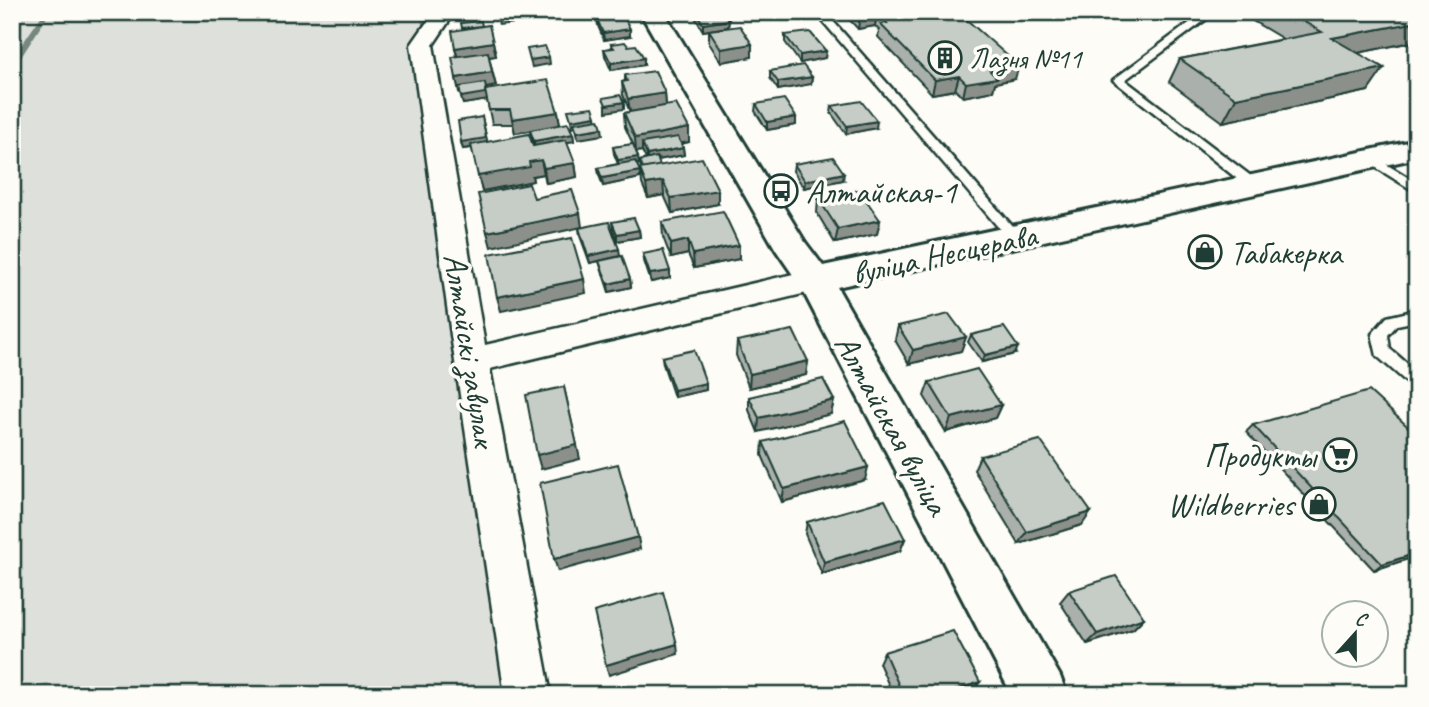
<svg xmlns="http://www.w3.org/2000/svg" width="1429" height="707" font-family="Caveat,sans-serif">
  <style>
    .green { fill: #dde0db; stroke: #7e8e88; stroke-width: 2 }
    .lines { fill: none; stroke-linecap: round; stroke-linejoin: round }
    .stream { fill: #75877f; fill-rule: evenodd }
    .service-casing { stroke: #1f3d34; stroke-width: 5 }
    .minor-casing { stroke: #1f3d34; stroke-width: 5 }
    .secondary-casing { stroke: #1f3d34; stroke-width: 6 }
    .service { fill: #fdfcf7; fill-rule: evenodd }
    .minor { fill: #fdfcf7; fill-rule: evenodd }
    .secondary { fill: #fdfcf7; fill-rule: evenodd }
    .wall { fill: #aab0ab; stroke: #1f3d34; stroke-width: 2 }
    .shaded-wall { fill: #8b908b; stroke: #1f3d34; stroke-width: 2 }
    .building { fill: #c6cdc7; stroke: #1f3d34; stroke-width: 2 }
    .labels { text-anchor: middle; stroke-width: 7; stroke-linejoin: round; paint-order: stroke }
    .far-poi-label { font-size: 28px; fill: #1f3d34; stroke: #fdfcf7; text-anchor: start }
    .poi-label { font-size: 33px; fill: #1f3d34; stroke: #fdfcf7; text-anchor: start }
    .street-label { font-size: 33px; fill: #1f3d34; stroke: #fdfcf7 }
  </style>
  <rect width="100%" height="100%" fill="#fdfcf7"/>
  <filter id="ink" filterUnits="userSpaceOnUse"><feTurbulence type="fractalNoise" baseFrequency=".0143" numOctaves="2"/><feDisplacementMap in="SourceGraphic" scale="14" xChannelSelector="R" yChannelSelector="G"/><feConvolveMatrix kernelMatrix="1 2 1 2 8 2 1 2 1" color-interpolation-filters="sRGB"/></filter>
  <g filter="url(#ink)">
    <path class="green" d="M 12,12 L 421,12 L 533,695 L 12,695 Z"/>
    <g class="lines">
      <path class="stream" d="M 44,12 L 50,12 L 16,65 L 12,67 L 12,59 Z"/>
      <defs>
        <g id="service">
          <path d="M 815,12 L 825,12 L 1020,235 L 1022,238 L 1020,241 L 1010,241 Z"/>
          <path d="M 1204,12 L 1216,12 L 1125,80 L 1260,183 L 1260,189 L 1250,189 L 1113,80 Z"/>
          <path d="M 1371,155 L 1417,183 L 1417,193 L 1367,162 L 1367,156 Z"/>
          <path d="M 1417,310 L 1417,321 L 1397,325 L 1388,335 L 1390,349 L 1417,372 L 1417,388 L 1411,386 L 1377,356 L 1372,334 L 1387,317 Z"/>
        </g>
        <path id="minor" d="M 434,12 L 455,12 L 433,45 L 485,345 L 815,269 L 826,273 L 830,280 L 826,287 L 815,291 L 490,369 L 551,695 L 505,695 L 451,335 L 411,45 Z"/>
        <path id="secondary" d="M 640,12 L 664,12 L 805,242 L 823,266 L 1417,140 L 1417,158 L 837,287 L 1060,676 L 1067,695 L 1012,695 L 800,285 L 776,250 Z"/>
      </defs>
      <use href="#service" class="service-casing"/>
      <use href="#minor" class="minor-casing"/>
      <use href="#secondary" class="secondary-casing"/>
      <use href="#service" class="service"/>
      <use href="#minor" class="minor"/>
      <use href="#secondary" class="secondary"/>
    </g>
    <g class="wall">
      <path d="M 692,12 L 723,12 L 729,20 L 728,27 L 703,31 Z"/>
      <path d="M 846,12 L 958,12 L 1015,79 L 995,83 L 993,91 L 963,97 L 955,90 L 932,94 L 878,37 L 879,30 L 875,26 L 858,29 L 846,16 Z"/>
      <path d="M 1257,12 L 1417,12 L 1417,41 L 1358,53 L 1368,91 L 1223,122 L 1169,82 L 1180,59 L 1283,39 L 1253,21 Z"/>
      <path d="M 597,19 L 630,36 L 604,40 L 598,26 Z"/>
      <path d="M 482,26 L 493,42 L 496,56 L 489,57 L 496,86 L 486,88 L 487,90 L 558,112 L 560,124 L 573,134 L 574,141 L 567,142 L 575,163 L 577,177 L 546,183 L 544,174 L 532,176 L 533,181 L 482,191 L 472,148 L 463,149 L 461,142 L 482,117 L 487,142 L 534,146 L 530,131 L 515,133 L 513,124 L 492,124 L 487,100 L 463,104 L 456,78 L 457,57 L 455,48 Z"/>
      <path d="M 709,30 L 752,44 L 752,57 L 721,62 L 709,43 Z"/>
      <path d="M 785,35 L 826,51 L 825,58 L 800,63 L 785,42 Z"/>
      <path d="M 611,44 L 628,46 L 644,65 L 611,70 L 605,56 L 604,49 L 612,48 Z"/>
      <path d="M 770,71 L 812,77 L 811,84 L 778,90 L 770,78 Z"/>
      <path d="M 625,75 L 665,93 L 666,106 L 689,142 L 681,144 L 683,148 L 684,155 L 658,160 L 660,166 L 718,204 L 672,213 L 664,195 L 648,198 L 642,184 L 640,161 L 646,159 L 642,151 L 636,152 L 639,164 L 637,165 L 640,178 L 603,186 L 599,175 L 598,168 L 618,164 L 614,154 L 613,147 L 633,144 L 625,127 L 624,113 L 630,112 L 623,95 L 622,82 L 625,81 Z"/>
      <path d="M 756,104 L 796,117 L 796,125 L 767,130 L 755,111 Z"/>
      <path d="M 832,106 L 876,128 L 846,134 L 831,113 Z"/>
      <path d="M 794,164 L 843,180 L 804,188 L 793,171 Z"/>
      <path d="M 818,198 L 880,220 L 877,234 L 835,243 L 817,213 Z"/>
      <path d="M 612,222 L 639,230 L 640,237 L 617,241 L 613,229 Z"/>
      <path d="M 662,222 L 739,259 L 694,268 L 688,254 L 671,258 L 663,237 Z"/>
      <path d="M 579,228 L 620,256 L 630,279 L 631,287 L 609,292 L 601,268 L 599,261 L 590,263 L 580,236 Z"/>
      <path d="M 643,254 L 670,271 L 670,278 L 651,282 L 644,261 Z"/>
      <path d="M 898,326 L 966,337 L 961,351 L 909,364 L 895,340 Z"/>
      <path d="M 971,335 L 1015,354 L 982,362 L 968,342 Z"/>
      <path d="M 737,341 L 808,361 L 806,375 L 749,388 L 736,355 Z"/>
      <path d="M 662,357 L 706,383 L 706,390 L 674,397 L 663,364 Z"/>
      <path d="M 929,382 L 1001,405 L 995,418 L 946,432 L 924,396 Z"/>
      <path d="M 749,397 L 834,400 L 831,414 L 758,432 L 749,410 Z"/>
      <path d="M 1253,425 L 1417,556 L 1374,570 L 1246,432 Z"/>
      <path d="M 763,442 L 865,480 L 782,502 L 762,455 Z"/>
      <path d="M 980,456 L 1082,525 L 1019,544 L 974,470 Z"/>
      <path d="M 807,522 L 905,539 L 900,551 L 822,574 L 805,534 Z"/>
      <path d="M 1069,591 L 1144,618 L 1133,629 L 1087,644 L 1060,602 Z"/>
      <path d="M 884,652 L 980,682 L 972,692 L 965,695 L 893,695 L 879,663 Z"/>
    </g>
    <g class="shaded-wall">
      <path d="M 548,12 L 597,12 L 549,19 Z"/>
      <path d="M 877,13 L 875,26 L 858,29 L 860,16 Z"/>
      <path d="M 514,16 L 515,23 L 499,25 L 497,18 Z"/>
      <path d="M 729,20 L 728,27 L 703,31 L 703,24 Z"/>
      <path d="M 1417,22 L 1417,41 L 1318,61 L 1332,38 Z"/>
      <path d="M 630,29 L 630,36 L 604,40 L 603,33 Z"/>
      <path d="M 493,42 L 496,56 L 459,61 L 455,48 Z"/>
      <path d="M 752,44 L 752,57 L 721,62 L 721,49 Z"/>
      <path d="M 826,51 L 825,58 L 800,63 L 800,55 Z"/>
      <path d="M 549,57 L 550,64 L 532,67 L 530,60 Z"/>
      <path d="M 644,58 L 644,65 L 611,70 L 611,63 Z"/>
      <path d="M 1019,66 L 1015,79 L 995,83 L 993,91 L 963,97 L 966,83 L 990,71 Z"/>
      <path d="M 1384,68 L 1368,91 L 1223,122 L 1236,98 Z"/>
      <path d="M 492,72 L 496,86 L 486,88 L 489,100 L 463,104 L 461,97 L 486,88 L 459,92 L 456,78 Z"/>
      <path d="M 959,76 L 955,90 L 932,94 L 935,80 Z"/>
      <path d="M 812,77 L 811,84 L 778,90 L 778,82 Z"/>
      <path d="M 665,93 L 666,106 L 630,112 L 628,99 Z"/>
      <path d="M 624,102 L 624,109 L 606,112 L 606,105 Z"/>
      <path d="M 558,112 L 560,126 L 515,133 L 512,119 Z"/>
      <path d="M 596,116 L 597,123 L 574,123 L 575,127 L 572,128 L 571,120 Z"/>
      <path d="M 482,117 L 488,145 L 463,149 L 461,142 Z"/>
      <path d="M 796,117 L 796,125 L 767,130 L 767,122 Z"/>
      <path d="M 877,121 L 876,128 L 846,134 L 847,126 Z"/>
      <path d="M 602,128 L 603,135 L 578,139 L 577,132 Z"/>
      <path d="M 689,128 L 689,142 L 645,150 L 642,143 L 642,151 L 636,152 L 635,138 Z"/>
      <path d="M 573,134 L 574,141 L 535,149 L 534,141 Z"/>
      <path d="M 683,148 L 684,155 L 647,162 L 647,155 Z"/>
      <path d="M 638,157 L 639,164 L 619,168 L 618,160 Z"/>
      <path d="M 541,160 L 544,174 L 532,176 L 533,181 L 482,191 L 478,176 L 529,162 Z"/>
      <path d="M 575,163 L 577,177 L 546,183 L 544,168 Z"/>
      <path d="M 640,171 L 640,178 L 603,186 L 602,178 Z"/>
      <path d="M 844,173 L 843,180 L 804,188 L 805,181 Z"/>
      <path d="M 663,181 L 664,195 L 648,198 L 646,184 Z"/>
      <path d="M 718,190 L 718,204 L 672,213 L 671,198 Z"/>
      <path d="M 580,213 L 582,227 L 491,247 L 487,232 Z"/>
      <path d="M 880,220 L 877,234 L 835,243 L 838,229 Z"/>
      <path d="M 639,230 L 640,237 L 617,241 L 617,234 Z"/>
      <path d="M 688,240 L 688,254 L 671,258 L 671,244 Z"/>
      <path d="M 739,245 L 739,259 L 694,268 L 693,254 Z"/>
      <path d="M 619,249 L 620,256 L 590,263 L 588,256 Z"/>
      <path d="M 670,271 L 670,278 L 651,282 L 650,274 Z"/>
      <path d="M 584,279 L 586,293 L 501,311 L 497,297 Z"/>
      <path d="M 630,279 L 631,287 L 609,292 L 608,284 Z"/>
      <path d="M 966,337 L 961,351 L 909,364 L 913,350 Z"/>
      <path d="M 1018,347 L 1015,354 L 982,362 L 985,355 Z"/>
      <path d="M 808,361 L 806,375 L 749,388 L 750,374 Z"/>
      <path d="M 706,383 L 706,390 L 674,397 L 674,390 Z"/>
      <path d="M 564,387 L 580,459 L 541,469 L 537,455 Z"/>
      <path d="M 834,400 L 831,414 L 758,432 L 759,418 Z"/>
      <path d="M 1001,405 L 995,418 L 946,432 L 951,418 Z"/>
      <path d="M 868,467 L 865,480 L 782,502 L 784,489 Z"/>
      <path d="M 1091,512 L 1082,525 L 1019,544 L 1027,532 Z"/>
      <path d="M 638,537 L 640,549 L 558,571 L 554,559 Z"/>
      <path d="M 905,539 L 900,551 L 822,574 L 824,562 Z"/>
      <path d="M 1417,553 L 1417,556 L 1374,570 L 1382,564 Z"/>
      <path d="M 1144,618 L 1133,629 L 1087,644 L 1097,634 Z"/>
      <path d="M 677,644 L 678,654 L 609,675 L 606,665 Z"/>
      <path d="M 980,682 L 972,692 L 965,695 L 942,695 Z"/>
    </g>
    <g class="building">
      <path d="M 496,12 L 513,12 L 514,16 L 497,18 Z"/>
      <path d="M 696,12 L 723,12 L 729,20 L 703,24 Z"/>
      <path d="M 857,12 L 958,12 L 1019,66 L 990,71 L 997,78 L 966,83 L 959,76 L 935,80 L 880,24 L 887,23 L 877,13 L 860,16 Z"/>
      <path d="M 1287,12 L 1417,12 L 1417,22 L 1332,38 L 1384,68 L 1236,98 L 1180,59 L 1322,32 Z"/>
      <path d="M 623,15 L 630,29 L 603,33 L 597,19 Z"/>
      <path d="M 481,21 L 482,26 L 462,28 L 461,23 Z"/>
      <path d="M 489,25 L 493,42 L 455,48 L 452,31 Z"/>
      <path d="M 740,26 L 752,44 L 721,49 L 709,30 Z"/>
      <path d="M 810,32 L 826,51 L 800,55 L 785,35 Z"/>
      <path d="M 625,42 L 628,46 L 636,45 L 644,58 L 611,63 L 604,49 L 614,48 L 611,44 Z"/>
      <path d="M 545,46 L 549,57 L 530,60 L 527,49 Z"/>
      <path d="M 488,52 L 492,72 L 456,78 L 452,57 Z"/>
      <path d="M 803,65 L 812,77 L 778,82 L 770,71 Z"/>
      <path d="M 655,71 L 665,93 L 628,99 L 622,82 L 627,81 L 625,75 Z"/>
      <path d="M 548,80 L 558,112 L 512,119 L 510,110 L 489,110 L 485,90 Z"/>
      <path d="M 485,83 L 486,90 L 485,90 L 485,93 L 461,97 L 459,87 Z"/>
      <path d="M 620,95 L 624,102 L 606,105 L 603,98 Z"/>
      <path d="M 784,99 L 796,117 L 767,122 L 756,104 Z"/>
      <path d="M 861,101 L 877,121 L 847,126 L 832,106 Z"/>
      <path d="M 676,104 L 689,128 L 635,138 L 624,113 Z"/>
      <path d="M 593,107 L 596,116 L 571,120 L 568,110 Z"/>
      <path d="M 482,117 L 486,138 L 461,142 L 458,121 Z"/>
      <path d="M 599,119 L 602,128 L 577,132 L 574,123 Z"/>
      <path d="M 568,123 L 573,134 L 534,141 L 530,130 Z"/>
      <path d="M 529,134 L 533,146 L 566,140 L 575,163 L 544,168 L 541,160 L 529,162 L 530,167 L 478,176 L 471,145 Z"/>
      <path d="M 678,137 L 683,148 L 647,155 L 642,143 Z"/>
      <path d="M 633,144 L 638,157 L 618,160 L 613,147 Z"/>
      <path d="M 657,157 L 660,166 L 643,169 L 640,161 Z"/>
      <path d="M 833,157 L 844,173 L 805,181 L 794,164 Z"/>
      <path d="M 702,158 L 718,190 L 671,198 L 663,181 L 646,184 L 640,169 Z"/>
      <path d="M 635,161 L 640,171 L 602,178 L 598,168 Z"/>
      <path d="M 529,184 L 534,198 L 572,190 L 580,213 L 487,232 L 478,194 Z"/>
      <path d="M 859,190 L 880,220 L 838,229 L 818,198 Z"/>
      <path d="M 723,211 L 739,245 L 693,254 L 688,240 L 671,244 L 662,222 Z"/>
      <path d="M 634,218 L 639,230 L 617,234 L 612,222 Z"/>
      <path d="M 609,222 L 619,249 L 588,256 L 579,228 Z"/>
      <path d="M 572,238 L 584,279 L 497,297 L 489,254 Z"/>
      <path d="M 663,250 L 670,271 L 650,274 L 643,254 Z"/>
      <path d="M 622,256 L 630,279 L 608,284 L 599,261 Z"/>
      <path d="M 949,314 L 966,337 L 913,350 L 898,326 Z"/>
      <path d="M 1004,327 L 1018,347 L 985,355 L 971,335 Z"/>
      <path d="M 793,330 L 808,361 L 750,374 L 737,341 Z"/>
      <path d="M 694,350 L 706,383 L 674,390 L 662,357 Z"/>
      <path d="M 977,369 L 1001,405 L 951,418 L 929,382 Z"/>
      <path d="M 823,379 L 834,400 L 759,418 L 749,397 Z"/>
      <path d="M 564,387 L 577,445 L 537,455 L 526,395 Z"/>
      <path d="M 1369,391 L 1417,435 L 1417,553 L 1382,564 L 1253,425 Z"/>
      <path d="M 845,421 L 868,467 L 784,489 L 763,442 Z"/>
      <path d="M 1040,440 L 1091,512 L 1027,532 L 980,456 Z"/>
      <path d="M 618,464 L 638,537 L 554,559 L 540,483 Z"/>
      <path d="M 885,500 L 905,539 L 824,562 L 807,522 Z"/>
      <path d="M 1116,576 L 1144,618 L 1097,634 L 1069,591 Z"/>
      <path d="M 663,592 L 677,644 L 606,665 L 594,612 Z"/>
      <path d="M 953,631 L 980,682 L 942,695 L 903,695 L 884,652 Z"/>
      <path d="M 1222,689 L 1226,695 L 1206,695 Z"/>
    </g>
  </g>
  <defs>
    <symbol id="building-ring" viewBox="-11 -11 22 22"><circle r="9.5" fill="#fdfcf7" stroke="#1f3d34" stroke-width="1.5"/><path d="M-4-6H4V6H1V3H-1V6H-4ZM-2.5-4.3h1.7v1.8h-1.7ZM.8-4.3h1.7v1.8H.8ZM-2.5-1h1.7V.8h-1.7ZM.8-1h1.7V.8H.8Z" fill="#1f3d34"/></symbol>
    <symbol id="bus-ring" viewBox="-11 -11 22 22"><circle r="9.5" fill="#fdfcf7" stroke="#1f3d34" stroke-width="1.5"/><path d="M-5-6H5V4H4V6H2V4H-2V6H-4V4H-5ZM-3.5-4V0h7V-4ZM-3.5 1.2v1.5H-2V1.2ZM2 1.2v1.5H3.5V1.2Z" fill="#1f3d34"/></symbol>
    <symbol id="shop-ring" viewBox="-11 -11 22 22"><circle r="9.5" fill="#fdfcf7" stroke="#1f3d34" stroke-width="1.5"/><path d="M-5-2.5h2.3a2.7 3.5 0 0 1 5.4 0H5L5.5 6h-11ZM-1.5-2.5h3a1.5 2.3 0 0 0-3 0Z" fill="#1f3d34"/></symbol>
    <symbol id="supermarket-ring" viewBox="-11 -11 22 22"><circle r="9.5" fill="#fdfcf7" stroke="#1f3d34" stroke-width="1.5"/><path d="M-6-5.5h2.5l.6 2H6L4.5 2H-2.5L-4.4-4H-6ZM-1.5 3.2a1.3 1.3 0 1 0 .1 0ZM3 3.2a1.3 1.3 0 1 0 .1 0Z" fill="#1f3d34"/></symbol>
  </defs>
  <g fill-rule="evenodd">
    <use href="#building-ring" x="926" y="39" width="38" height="38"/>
    <use href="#bus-ring" x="762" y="172" width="38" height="38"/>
    <use href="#shop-ring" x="1186" y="233" width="38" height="38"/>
    <use href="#supermarket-ring" x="1321" y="436" width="38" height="38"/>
    <use href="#shop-ring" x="1300" y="485" width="38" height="38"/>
  </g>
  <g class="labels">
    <g class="far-poi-label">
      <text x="970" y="68">Лазня №11</text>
    </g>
    <g class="poi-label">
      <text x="806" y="203">Алтайская-1</text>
      <text x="1230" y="264">Табакерка</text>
      <text x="1316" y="467" text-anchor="end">Продукты</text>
      <text x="1294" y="516" text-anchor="end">Wildberries</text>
    </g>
    <g class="street-label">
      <text transform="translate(944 253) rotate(-12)" y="12">вуліца Несцерава</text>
      <text transform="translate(471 350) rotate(81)" y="12">Алтайскі завулак</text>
      <text transform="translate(893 424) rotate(61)" y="12">Алтайская вуліца</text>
    </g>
  </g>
  <rect width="1429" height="707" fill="none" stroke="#fdfcf7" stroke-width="42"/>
  <rect x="21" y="21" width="1387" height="665" fill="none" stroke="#1f3d34" stroke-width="2.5" filter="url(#ink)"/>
  <g transform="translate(1355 634) rotate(21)"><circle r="33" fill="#fdfcf7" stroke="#a4b0a9" stroke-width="2"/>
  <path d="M0-5L12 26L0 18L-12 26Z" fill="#1f3d34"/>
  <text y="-10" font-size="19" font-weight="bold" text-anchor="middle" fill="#1f3d34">С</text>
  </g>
</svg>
